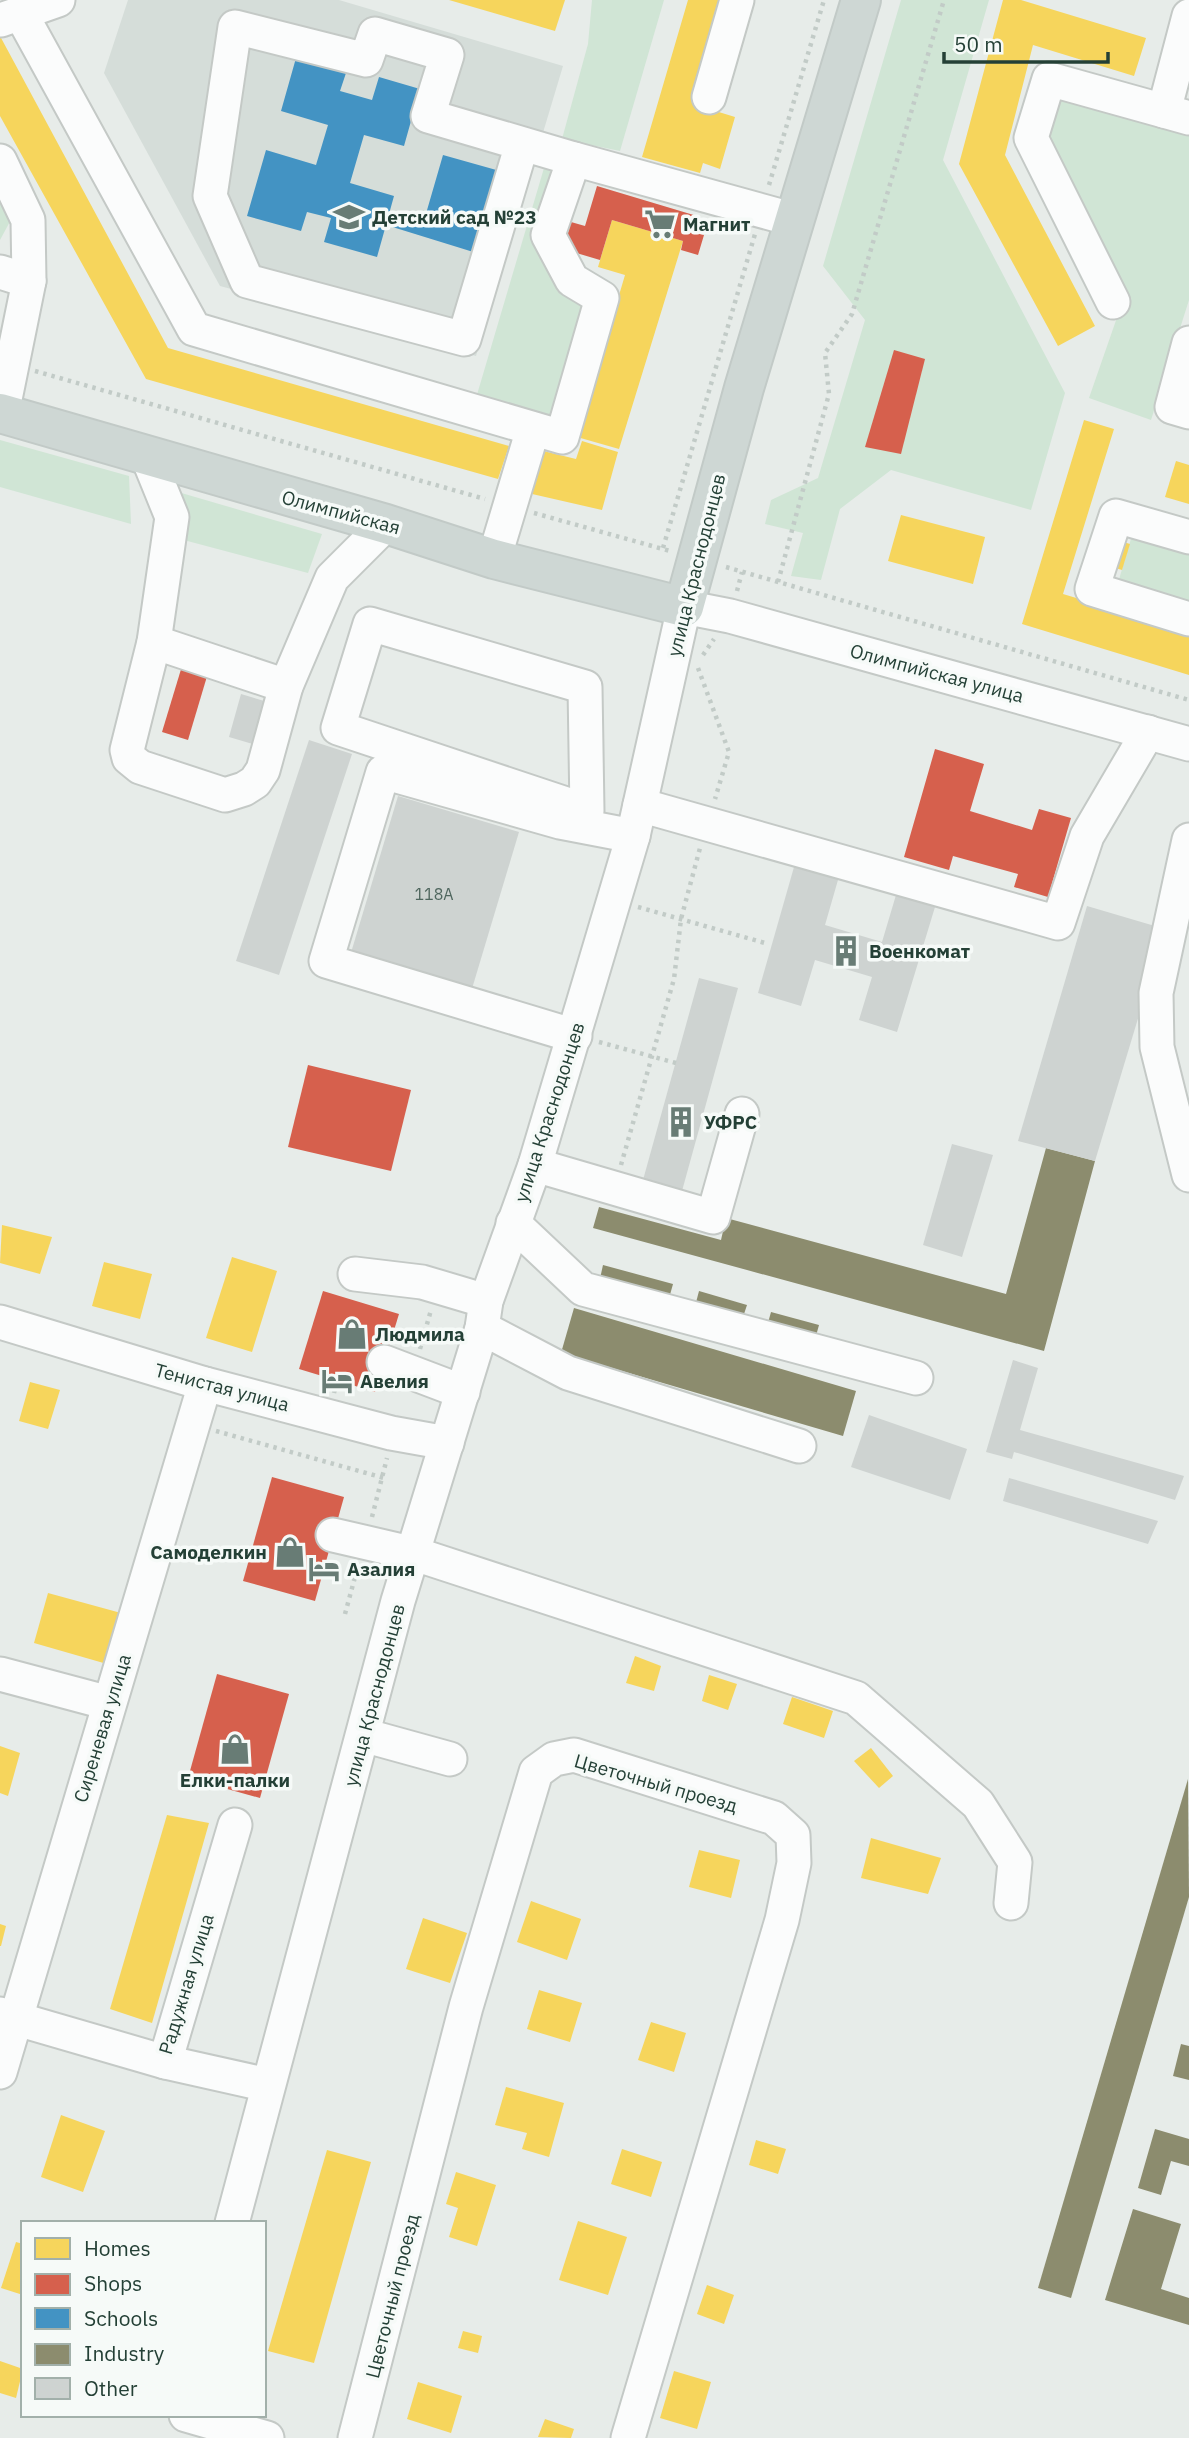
<svg xmlns="http://www.w3.org/2000/svg" width="1189" height="2438" font-family="'IBM Plex Sans',sans-serif">
  <style>
    .built { fill: #d5ddd9 }
    .green { fill: #d0e5d5 }
    .homes { fill: #f6d55c }
    .shops { fill: #d6604d }
    .schools { fill: #4393c3 }
    .industry { fill: #8c8c6e }
    .building { fill: #ced3d1 }
    .lines { fill: none; stroke-linecap: round; stroke-linejoin: round }
    .minor-casing { stroke: #c4c9c6; stroke-width: 37 }
    .major-casing { stroke: #c2cac7; stroke-width: 42 }
    .path { stroke: #c2cbc7; stroke-width: 4.5; stroke-dasharray: 3.5 5; stroke-linecap: butt }
    .minor { stroke: #fbfcfc; stroke-width: 33 }
    .major { stroke: #ced7d4; stroke-width: 38 }
    .labels { text-anchor: middle; stroke-width: 7; stroke-linejoin: round; paint-order: stroke }
    .number-label { font-size: 16px; fill: #4f665e }
    .poi-label { font-size: 19px; font-weight: bold; fill: #244036; stroke: #f6faf8; text-anchor: start }
    .street-label { font-size: 19px; fill: #244036; stroke: #f6faf8 }
  </style>
  <rect width="100%" height="100%" fill="#e7ece9"/>
  <path class="built" d="M 128,0 L 339,0 L 563,66 L 476,356 L 220,286 L 104,73 Z"/>
  <g class="green">
    <path d="M 592,0 L 664,0 L 620,151 L 562,139 L 588,44 Z"/>
    <path d="M 901,0 L 989,0 L 943,160 L 1065,393 L 1031,510 L 891,470 L 840,509 L 821,580 L 791,576 L 803,533 L 765,524 L 771,500 L 818,478 L 865,320 L 823,266 Z"/>
    <path d="M 1051,87 L 1189,125 L 1189,300 L 1151,420 L 1089,398 L 1121,306 L 1035,139 Z"/>
    <path d="M 544,168 L 558,171 L 537,240 L 587,305 L 554,419 L 476,398 Z"/>
    <path d="M 0,187 L 13,216 L 0,240 Z"/>
    <path d="M 0,440 L 129,476 L 131,524 L 0,487 Z"/>
    <path d="M 178,492 L 322,534 L 308,573 L 180,539 Z"/>
    <path d="M 1135,525 L 1189,541 L 1189,615 L 1115,593 Z"/>
  </g>
  <g class="homes">
    <path d="M 449,0 L 565,0 L 555,31 Z"/>
    <path d="M 688,0 L 728,0 L 696,105 L 735,117 L 720,169 L 703,163 L 700,173 L 642,157 Z"/>
    <path d="M 1003,0 L 1021,0 L 1146,38 L 1134,76 L 1033,45 L 1005,155 L 1095,326 L 1058,346 L 959,164 Z"/>
    <path d="M 0,36 L 168,348 L 509,446 L 498,479 L 146,379 L 0,116 Z"/>
    <path d="M 612,220 L 683,241 L 619,449 L 577,437 L 625,275 L 598,267 Z"/>
    <path d="M 1084,420 L 1114,429 L 1063,594 L 1189,632 L 1189,675 L 1022,624 Z"/>
    <path d="M 582,441 L 618,452 L 602,510 L 519,491 L 531,448 L 576,459 Z"/>
    <path d="M 1176,461 L 1189,465 L 1189,504 L 1165,497 Z"/>
    <path d="M 901,515 L 985,537 L 973,584 L 888,561 Z"/>
    <path d="M 1117,540 L 1130,544 L 1122,570 L 1109,566 Z"/>
    <path d="M 2,1225 L 52,1237 L 40,1274 L 0,1263 Z"/>
    <path d="M 232,1257 L 277,1271 L 252,1352 L 206,1338 Z"/>
    <path d="M 104,1262 L 152,1274 L 140,1319 L 92,1306 Z"/>
    <path d="M 30,1382 L 60,1390 L 48,1429 L 19,1421 Z"/>
    <path d="M 48,1593 L 121,1613 L 107,1664 L 34,1643 Z"/>
    <path d="M 635,1656 L 661,1666 L 654,1691 L 626,1683 Z"/>
    <path d="M 709,1675 L 737,1684 L 728,1710 L 702,1701 Z"/>
    <path d="M 792,1697 L 833,1711 L 824,1738 L 783,1724 Z"/>
    <path d="M 0,1746 L 20,1753 L 8,1796 L 0,1793 Z"/>
    <path d="M 871,1748 L 893,1776 L 879,1788 L 854,1761 Z"/>
    <path d="M 167,1815 L 209,1823 L 152,2023 L 110,2009 Z"/>
    <path d="M 871,1838 L 941,1858 L 928,1894 L 861,1878 Z"/>
    <path d="M 699,1850 L 740,1860 L 731,1898 L 689,1887 Z"/>
    <path d="M 531,1901 L 581,1919 L 567,1960 L 517,1942 Z"/>
    <path d="M 423,1918 L 467,1933 L 450,1983 L 406,1969 Z"/>
    <path d="M 0,1924 L 6,1926 L 1,1946 L 0,1946 Z"/>
    <path d="M 539,1990 L 582,2003 L 570,2042 L 527,2029 Z"/>
    <path d="M 651,2022 L 686,2033 L 674,2072 L 638,2060 Z"/>
    <path d="M 506,2087 L 564,2103 L 549,2157 L 522,2149 L 527,2133 L 495,2125 Z"/>
    <path d="M 61,2115 L 105,2131 L 83,2192 L 41,2177 Z"/>
    <path d="M 756,2140 L 786,2149 L 778,2174 L 749,2165 Z"/>
    <path d="M 622,2149 L 662,2162 L 651,2197 L 611,2184 Z"/>
    <path d="M 327,2150 L 371,2162 L 314,2363 L 268,2351 Z"/>
    <path d="M 456,2172 L 496,2185 L 477,2246 L 449,2237 L 458,2208 L 446,2204 Z"/>
    <path d="M 578,2221 L 627,2237 L 608,2295 L 559,2280 Z"/>
    <path d="M 16,2242 L 23,2244 L 23,2295 L 1,2288 Z"/>
    <path d="M 707,2285 L 734,2295 L 724,2324 L 697,2314 Z"/>
    <path d="M 463,2331 L 482,2336 L 478,2353 L 458,2348 Z"/>
    <path d="M 0,2361 L 23,2369 L 16,2398 L 0,2393 Z"/>
    <path d="M 674,2371 L 711,2382 L 697,2429 L 660,2418 Z"/>
    <path d="M 418,2382 L 462,2396 L 451,2433 L 407,2419 Z"/>
    <path d="M 545,2419 L 574,2429 L 571,2438 L 538,2437 Z"/>
  </g>
  <g class="shops">
    <path d="M 597,186 L 697,216 L 692,231 L 704,235 L 698,255 L 681,250 L 683,241 L 612,220 L 600,260 L 563,249 L 571,222 L 585,226 Z"/>
    <path d="M 894,350 L 925,359 L 901,454 L 865,447 Z"/>
    <path d="M 182,666 L 208,673 L 188,740 L 162,732 Z"/>
    <path d="M 935,749 L 984,764 L 970,811 L 1032,830 L 1039,809 L 1071,818 L 1048,897 L 1014,887 L 1018,874 L 953,856 L 949,870 L 904,857 Z"/>
    <path d="M 308,1065 L 411,1090 L 391,1171 L 288,1147 Z"/>
    <path d="M 323,1291 L 399,1314 L 375,1392 L 299,1369 Z"/>
    <path d="M 272,1477 L 344,1497 L 315,1601 L 243,1581 Z"/>
    <path d="M 217,1674 L 289,1694 L 260,1798 L 188,1778 Z"/>
  </g>
  <path class="schools" d="M 296,58 L 346,73 L 340,91 L 372,100 L 379,77 L 420,89 L 404,146 L 364,135 L 350,183 L 394,196 L 389,214 L 423,224 L 443,155 L 507,173 L 483,255 L 386,225 L 377,257 L 324,242 L 331,218 L 307,212 L 301,231 L 247,216 L 266,150 L 316,165 L 328,125 L 281,111 Z"/>
  <g class="industry">
    <path d="M 1046,1148 L 1095,1161 L 1044,1351 L 593,1228 L 599,1207 L 721,1240 L 726,1218 L 1006,1294 Z"/>
    <path d="M 603,1265 L 673,1284 L 668,1302 L 599,1283 Z"/>
    <path d="M 699,1291 L 747,1305 L 741,1323 L 694,1310 Z"/>
    <path d="M 574,1308 L 856,1391 L 843,1436 L 561,1353 Z"/>
    <path d="M 771,1312 L 819,1325 L 814,1343 L 766,1330 Z"/>
    <path d="M 1188,1779 L 1189,1897 L 1071,2298 L 1038,2288 Z"/>
    <path d="M 1181,2044 L 1189,2046 L 1189,2080 L 1173,2076 Z"/>
    <path d="M 1155,2129 L 1189,2139 L 1189,2166 L 1171,2161 L 1161,2195 L 1138,2188 Z"/>
    <path d="M 1133,2209 L 1181,2224 L 1161,2289 L 1189,2298 L 1189,2325 L 1105,2300 Z"/>
  </g>
  <g class="building">
    <path d="M 241,694 L 271,703 L 259,746 L 229,737 Z"/>
    <path d="M 309,740 L 352,754 L 279,975 L 236,961 Z"/>
    <path d="M 398,796 L 519,832 L 471,992 L 350,956 Z"/>
    <path d="M 796,860 L 840,873 L 825,925 L 882,942 L 896,895 L 935,907 L 897,1032 L 859,1020 L 872,977 L 815,960 L 801,1006 L 758,993 Z"/>
    <path d="M 1087,906 L 1165,929 L 1095,1161 L 1018,1141 Z"/>
    <path d="M 699,978 L 738,988 L 682,1191 L 643,1180 Z"/>
    <path d="M 952,1144 L 993,1155 L 962,1257 L 923,1245 Z"/>
    <path d="M 1013,1360 L 1038,1368 L 1020,1430 L 1184,1476 L 1175,1500 L 1014,1452 L 1012,1459 L 986,1452 Z"/>
    <path d="M 869,1415 L 967,1449 L 950,1500 L 851,1467 Z"/>
    <path d="M 1009,1478 L 1158,1521 L 1148,1544 L 1003,1501 Z"/>
  </g>
  <g class="lines">
    <defs>
      <g id="minor">
        <path d="M 21,14 L 194,329 L 562,437 L 602,298 L 572,280 L 548,235 L 574,159 L 428,116 L 447,55 L 375,34 L 366,60 L 235,27 L 210,196 L 247,281 L 464,339 L 522,144"/>
        <path d="M 1189,16 L 1164,111 L 1189,118"/>
        <path d="M 1,20 L 58,0"/>
        <path d="M 709,97 L 737,0"/>
        <path d="M 574,159 L 795,220"/>
        <path d="M 0,161 L 28,220 L 29,281 L 2,414"/>
        <path d="M 0,272 L 29,281"/>
        <path d="M 1113,302 L 1031,138 L 1049,79 L 1164,111"/>
        <path d="M 1189,343 L 1172,407 L 1189,412"/>
        <path d="M 148,458 L 172,517 L 154,642 L 127,750 L 129,758 L 140,767 L 225,795 L 244,789 L 255,782 L 263,770 L 286,686 L 332,578 L 386,524"/>
        <path d="M 1189,537 L 1116,516 L 1092,589 L 1189,619"/>
        <path d="M 494,559 L 533,429"/>
        <path d="M 370,624 L 585,687 L 587,811 L 338,728 Z"/>
        <path d="M 154,642 L 286,686"/>
        <path d="M 640,805 L 1058,923 L 1087,836 L 1148,732"/>
        <path d="M 1189,840 L 1156,993 L 1157,1047 L 1189,1175"/>
        <path d="M 575,1036 L 326,961 L 383,772 L 560,822 L 633,836"/>
        <path d="M 535,1165 L 713,1217 L 742,1114"/>
        <path d="M 513,1223 L 583,1289 L 916,1378"/>
        <path d="M 355,1274 L 422,1282 L 486,1301"/>
        <path d="M 0,1322 L 205,1384 L 391,1433 L 447,1443"/>
        <path d="M 482,1328 L 568,1373 L 799,1446"/>
        <path d="M 384,1362 L 463,1392"/>
        <path d="M 333,1535 L 415,1554 L 856,1698 L 978,1804 L 1015,1862 L 1011,1903"/>
        <path d="M 0,1674 L 109,1703"/>
        <path d="M 363,1735 L 450,1759"/>
        <path d="M 0,2014 L 165,2062 L 235,1825"/>
        <path d="M 165,2062 L 268,2085"/>
        <path d="M 0,2072 L 205,1384"/>
        <path d="M 232,2223 L 398,1601 L 482,1328 L 486,1301 L 535,1165 L 633,836 L 684,607 L 730,616 L 1189,744"/>
        <path d="M 186,2415 L 267,2438"/>
        <path d="M 355,2438 L 466,2007 L 536,1772 L 554,1759 L 574,1755 L 774,1818 L 793,1835 L 794,1863 L 782,1920 L 628,2438"/>
      </g>
      <path id="major" d="M 0,413 L 386,524 L 494,559 L 684,607 L 744,388 L 861,0"/>
    </defs>
    <use href="#minor" class="minor-casing"/>
    <use href="#major" class="major-casing"/>
    <g class="path">
      <path d="M 769,185 L 824,0"/>
      <path d="M 35,371 L 485,499"/>
      <path d="M 534,513 L 670,551"/>
      <path d="M 663,548 L 755,234"/>
      <path d="M 726,567 L 1189,700"/>
      <path d="M 778,582 L 829,394 L 825,353 L 852,314 L 944,0"/>
      <path d="M 737,591 L 742,572"/>
      <path d="M 703,655 L 714,639"/>
      <path d="M 698,668 L 729,752 L 715,799"/>
      <path d="M 638,907 L 765,943"/>
      <path d="M 599,1042 L 676,1063"/>
      <path d="M 621,1165 L 674,979 L 681,919 L 700,848"/>
      <path d="M 420,1349 L 431,1310"/>
      <path d="M 334,1393 L 337,1381"/>
      <path d="M 216,1431 L 384,1478"/>
      <path d="M 372,1517 L 387,1458"/>
      <path d="M 345,1614 L 358,1566"/>
    </g>
    <use href="#minor" class="minor"/>
    <use href="#major" class="major"/>
  </g>
  <defs>
    <symbol id="school-bare" viewBox="-9 -9 18 18"><path d="M0-5L7-2L0 1L-7-2ZM-4 1L0 2.5L4 1V4Q0 6-4 4Z" fill="#687c75" stroke="#f6faf8" stroke-width="2.5" paint-order="stroke"/></symbol>
    <symbol id="supermarket-bare" viewBox="-9 -9 18 18"><path d="M-6-5.5h2.5l.6 2H6L4.5 2H-2.5L-4.4-4H-6ZM-1.5 3.2a1.3 1.3 0 1 0 .1 0ZM3 3.2a1.3 1.3 0 1 0 .1 0Z" fill="#687c75" stroke="#f6faf8" stroke-width="2.5" paint-order="stroke"/></symbol>
    <symbol id="building-bare" viewBox="-9 -9 18 18"><path d="M-4-6H4V6H1V3H-1V6H-4ZM-2.5-4.3h1.7v1.8h-1.7ZM.8-4.3h1.7v1.8H.8ZM-2.5-1h1.7V.8h-1.7ZM.8-1h1.7V.8H.8Z" fill="#687c75" stroke="#f6faf8" stroke-width="2.5" paint-order="stroke"/></symbol>
    <symbol id="shop-bare" viewBox="-9 -9 18 18"><path d="M-5-2.5h2.3a2.7 3.5 0 0 1 5.4 0H5L5.5 6h-11ZM-1.5-2.5h3a1.5 2.3 0 0 0-3 0Z" fill="#687c75" stroke="#f6faf8" stroke-width="2.5" paint-order="stroke"/></symbol>
    <symbol id="hotel-bare" viewBox="-9 -9 18 18"><path d="M-6-4.5h1.5V1H6V5H4.5V3h-9V5H-6ZM-4 0a1.8 1.8 0 1 1 3.6 0ZM.5 0V-2.5h3Q6-2.5 6 0Z" fill="#687c75" stroke="#f6faf8" stroke-width="2.5" paint-order="stroke"/></symbol>
  </defs>
  <g fill-rule="evenodd">
    <use href="#school-bare" x="327" y="195" width="44" height="44"/>
    <use href="#supermarket-bare" x="638" y="202" width="44" height="44"/>
    <use href="#building-bare" x="824" y="929" width="44" height="44"/>
    <use href="#building-bare" x="659" y="1100" width="44" height="44"/>
    <use href="#shop-bare" x="330" y="1312" width="44" height="44"/>
    <use href="#hotel-bare" x="315" y="1359" width="44" height="44"/>
    <use href="#shop-bare" x="268" y="1530" width="44" height="44"/>
    <use href="#hotel-bare" x="302" y="1547" width="44" height="44"/>
    <use href="#shop-bare" x="213" y="1727" width="44" height="44"/>
  </g>
  <g class="labels">
    <g class="number-label">
      <text x="434" y="900">118А</text>
    </g>
    <g class="poi-label">
      <text x="372" y="224">Детский сад №23</text>
      <text x="683" y="231">Магнит</text>
      <text x="869" y="958">Военкомат</text>
      <text x="704" y="1129">УФРС</text>
      <text x="375" y="1341">Людмила</text>
      <text x="360" y="1388">Авелия</text>
      <text x="267" y="1559" text-anchor="end">Самоделкин</text>
      <text x="347" y="1576">Азалия</text>
      <text x="235" y="1787" text-anchor="middle">Елки-палки</text>
    </g>
    <g class="street-label">
      <text transform="translate(341 512) rotate(15)" y="7">Олимпийская</text>
      <text transform="translate(696 565) rotate(-76)" y="7">улица Краснодонцев</text>
      <text transform="translate(937 673) rotate(15)" y="7">Олимпийская улица</text>
      <text transform="translate(549 1112) rotate(-72)" y="7">улица Краснодонцев</text>
      <text transform="translate(222 1387) rotate(15)" y="7">Тенистая улица</text>
      <text transform="translate(374 1695) rotate(-75)" y="7">улица Краснодонцев</text>
      <text transform="translate(102 1728) rotate(-73)" y="7">Сиреневая улица</text>
      <text transform="translate(656 1783) rotate(16)" y="7">Цветочный проезд</text>
      <text transform="translate(186 1984) rotate(-73)" y="7">Радужная улица</text>
      <text transform="translate(392 2296) rotate(-76)" y="7">Цветочный проезд</text>
    </g>
  </g>
  <rect x="21" y="2221" width="245" height="196" fill="#f6faf8" stroke="#a2b0aa" stroke-width="2"/>
  <rect x="35" y="2238" width="35" height="21" fill="#f6d55c" stroke="#a2b0aa" stroke-width="2"/>
  <text x="84" y="2256" font-size="21" fill="#244036">Homes</text>
  <rect x="35" y="2274" width="35" height="21" fill="#d6604d" stroke="#a2b0aa" stroke-width="2"/>
  <text x="84" y="2291" font-size="21" fill="#244036">Shops</text>
  <rect x="35" y="2308" width="35" height="21" fill="#4393c3" stroke="#a2b0aa" stroke-width="2"/>
  <text x="84" y="2326" font-size="21" fill="#244036">Schools</text>
  <rect x="35" y="2344" width="35" height="21" fill="#8c8c6e" stroke="#a2b0aa" stroke-width="2"/>
  <text x="84" y="2361" font-size="21" fill="#244036">Industry</text>
  <rect x="35" y="2378" width="35" height="21" fill="#ced3d1" stroke="#a2b0aa" stroke-width="2"/>
  <text x="84" y="2396" font-size="21" fill="#244036">Other</text>
  <path d="M944 52v10h164v-10" fill="none" stroke="#244036" stroke-width="3.5"/>
  <text x="954" y="52" font-size="21" fill="#244036" stroke="#f6faf8" stroke-width="5" paint-order="stroke">50 m</text>
</svg>
